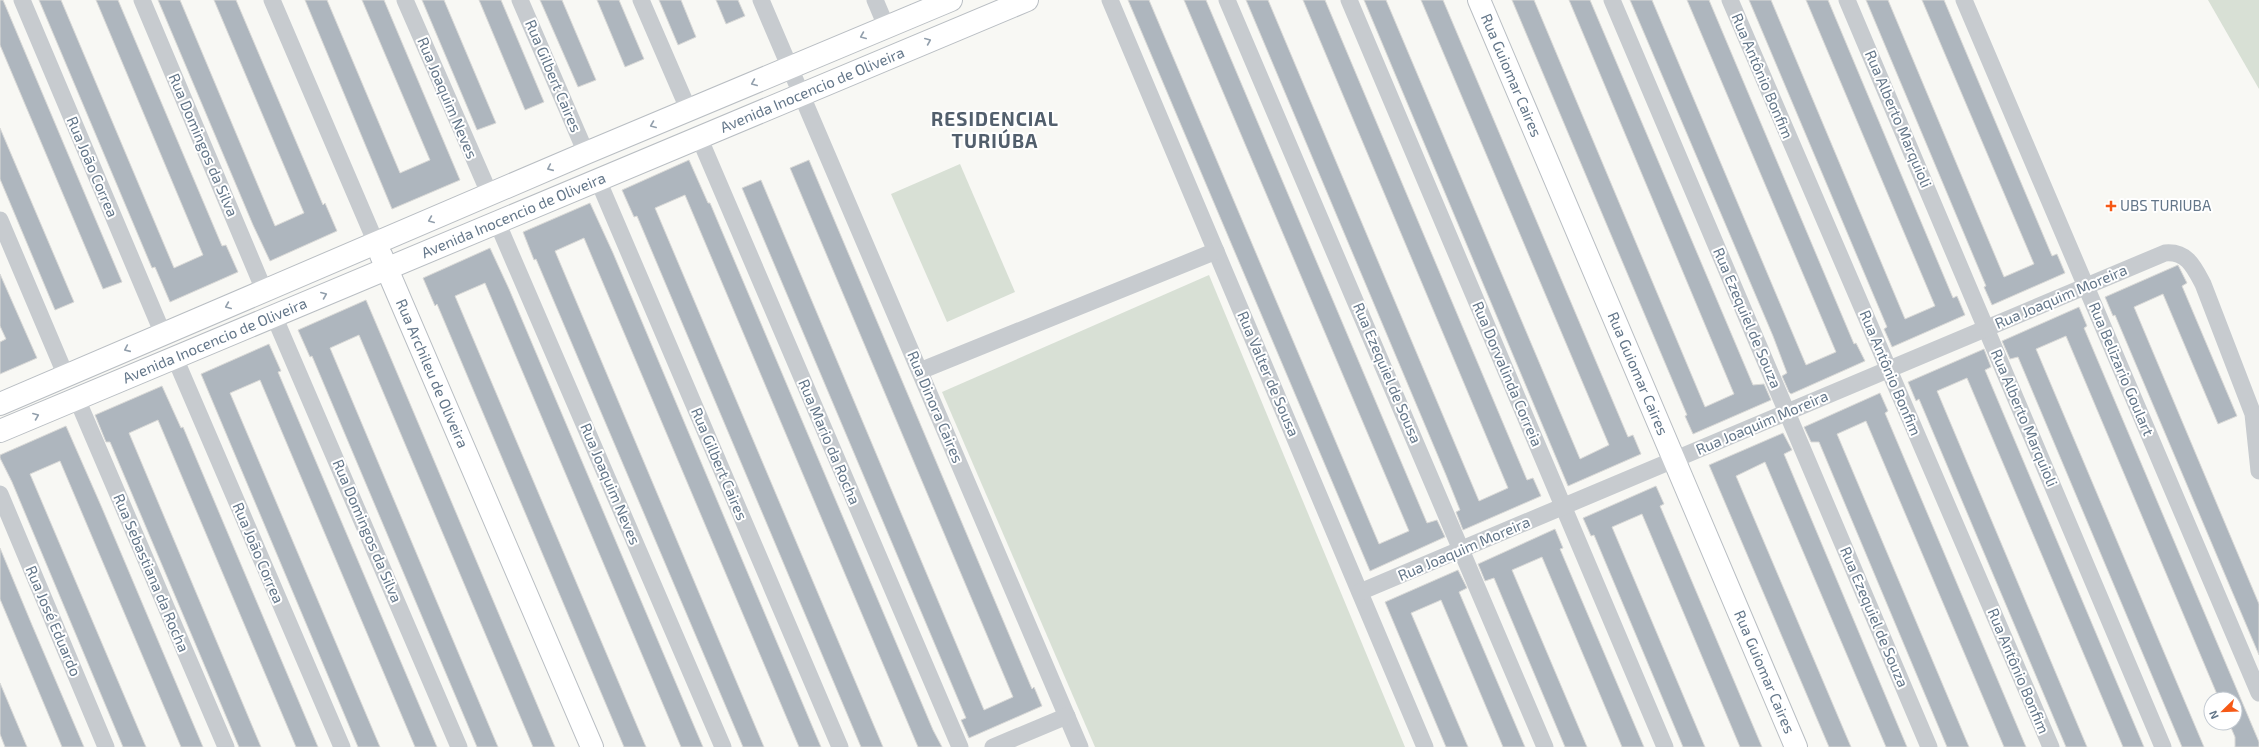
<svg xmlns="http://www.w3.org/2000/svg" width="2259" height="747" font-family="'Exo 2',sans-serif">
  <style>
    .green { fill: #d8e0d5 }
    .building { fill: #aeb6be; stroke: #d9d9d7 }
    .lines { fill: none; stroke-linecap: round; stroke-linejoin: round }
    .secondary-casing { stroke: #b9bec3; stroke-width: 24 }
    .street { stroke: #c7cbcf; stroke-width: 17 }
    .secondary { stroke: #fff; stroke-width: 22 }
    .oneway { stroke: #929fac }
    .poi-dot { fill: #f65916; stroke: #fff; stroke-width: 1.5 }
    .labels { text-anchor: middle; stroke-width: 4; stroke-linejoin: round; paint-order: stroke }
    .street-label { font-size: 15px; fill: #637689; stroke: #fff }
    .poi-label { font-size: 15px; fill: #637689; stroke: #fff; text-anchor: start }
    .district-label { font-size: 19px; font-weight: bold; letter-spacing: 1px; fill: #525f6d; stroke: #fff }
  </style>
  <rect width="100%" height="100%" fill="#f8f8f4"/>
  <g class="green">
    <path d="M 2208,0 L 2259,0 L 2259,89 Z"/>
    <path d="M 960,164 L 1015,292 L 947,322 L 891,194 Z"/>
    <path d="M 1209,275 L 1405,747 L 1095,747 L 942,392 Z"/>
  </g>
  <g class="building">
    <path d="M 0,0 L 3,0 L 122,282 L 103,289 L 0,45 Z"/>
    <path d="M 39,0 L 61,0 L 174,268 L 203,255 L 96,0 L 118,0 L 222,246 L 226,245 L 238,272 L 170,302 L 155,267 L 152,268 Z"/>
    <path d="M 158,0 L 180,0 L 275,226 L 304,213 L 214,0 L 236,0 L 323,205 L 325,203 L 337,231 L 270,261 L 253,225 Z"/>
    <path d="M 305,0 L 327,0 L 400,173 L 430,160 L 362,0 L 384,0 L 460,180 L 392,209 Z"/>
    <path d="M 422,0 L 444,0 L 496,123 L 477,130 Z"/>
    <path d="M 479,0 L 501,0 L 544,102 L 525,110 Z"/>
    <path d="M 540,0 L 562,0 L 596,80 L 578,87 Z"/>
    <path d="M 597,0 L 619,0 L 644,59 L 625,67 Z"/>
    <path d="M 659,0 L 681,0 L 696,37 L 678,45 Z"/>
    <path d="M 716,0 L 738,0 L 745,16 L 726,24 Z"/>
    <path d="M 1128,0 L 1149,0 L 1379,544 L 1409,531 L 1184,0 L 1206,0 L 1427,523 L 1437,520 L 1445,537 L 1370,571 Z"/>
    <path d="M 1246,0 L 1268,0 L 1479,501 L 1508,488 L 1303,0 L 1325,0 L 1527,480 L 1533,478 L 1541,496 L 1463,530 L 1456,512 L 1460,510 L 1446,475 Z"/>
    <path d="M 1364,0 L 1386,0 L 1580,459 L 1609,445 L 1421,0 L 1443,0 L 1628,437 L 1633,435 L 1641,454 L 1568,486 Z"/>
    <path d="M 1512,0 L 1534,0 L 1705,407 L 1734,394 L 1569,0 L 1590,0 L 1753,385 L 1764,384 L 1771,400 L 1693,434 L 1685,416 L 1687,415 Z"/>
    <path d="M 1630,0 L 1652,0 L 1806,365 L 1836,352 L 1687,0 L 1709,0 L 1854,344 L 1856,343 L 1865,361 L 1791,394 L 1789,392 L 1782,376 L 1787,373 L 1773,336 Z"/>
    <path d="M 1749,0 L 1771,0 L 1905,319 L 1935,306 L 1806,0 L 1828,0 L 1953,298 L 1957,296 L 1965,315 L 1892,347 L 1884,329 L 1887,327 Z"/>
    <path d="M 1866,0 L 1888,0 L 2004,277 L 2034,264 L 1922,0 L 1944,0 L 2052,256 L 2057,254 L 2065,273 L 1992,305 L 1984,287 L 1986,286 Z"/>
    <path d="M 0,128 L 74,302 L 55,310 L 0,179 Z"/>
    <path d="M 689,160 L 708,203 L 710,203 L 933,730 L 942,747 L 918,747 L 685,195 L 655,208 L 883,747 L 861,747 L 637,216 L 634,217 L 622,190 Z"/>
    <path d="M 809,160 L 1032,689 L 1034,687 L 1042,706 L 969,738 L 961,720 L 966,718 L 742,188 L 761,180 L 984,710 L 1013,697 L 790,168 Z"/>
    <path d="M 590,203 L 613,253 L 821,747 L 799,747 L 584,238 L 555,251 L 764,747 L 743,747 L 536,259 L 534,260 L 523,232 Z"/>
    <path d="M 490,248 L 509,289 L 703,747 L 681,747 L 485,283 L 455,296 L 646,747 L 624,747 L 437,304 L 435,306 L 423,278 Z"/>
    <path d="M 2178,265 L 2187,283 L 2182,286 L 2237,416 L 2218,424 L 2163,294 L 2134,307 L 2259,604 L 2259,655 L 2115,315 L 2113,316 L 2105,297 Z"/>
    <path d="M 0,274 L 37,358 L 0,374 L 0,342 L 6,339 L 0,326 Z"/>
    <path d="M 366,300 L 392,361 L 555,747 L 533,747 L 359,335 L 330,348 L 498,747 L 477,747 L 312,356 L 310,357 L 298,330 Z"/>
    <path d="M 2079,307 L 2087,326 L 2084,328 L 2259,742 L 2259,747 L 2235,747 L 2235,737 L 2229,723 L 2235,723 L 2235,699 L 2219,699 L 2066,336 L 2036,349 L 2204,747 L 2182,747 L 2018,357 L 2010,359 L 2002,341 Z"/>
    <path d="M 269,344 L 281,371 L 278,372 L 437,747 L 415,747 L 260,380 L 230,393 L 380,747 L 358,747 L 217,412 L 201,374 Z"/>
    <path d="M 1984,349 L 1991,367 L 1985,370 L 2144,747 L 2123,747 L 1967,378 L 1937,391 L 2087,747 L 2066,747 L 1919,399 L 1916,401 L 1908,382 Z"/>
    <path d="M 162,386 L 181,428 L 183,427 L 318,747 L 296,747 L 158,420 L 129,433 L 261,747 L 239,747 L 110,442 L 106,442 L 95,415 Z"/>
    <path d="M 1880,393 L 1888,411 L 1885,413 L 2026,747 L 2004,747 L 1866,421 L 1837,434 L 1969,747 L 1947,747 L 1819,442 L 1811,442 L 1804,427 Z"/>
    <path d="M 66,426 L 102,508 L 203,747 L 181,747 L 60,461 L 30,474 L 146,747 L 123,747 L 12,482 L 0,458 L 0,455 Z"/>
    <path d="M 1783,433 L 1792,450 L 1784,454 L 1907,747 L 1886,747 L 1765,462 L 1736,476 L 1851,747 L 1829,747 L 1709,465 Z"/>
    <path d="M 1656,486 L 1664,504 L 1660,506 L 1762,747 L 1740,747 L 1642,514 L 1612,527 L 1705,747 L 1683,747 L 1594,535 L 1591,536 L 1583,518 Z"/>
    <path d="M 1555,529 L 1563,548 L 1560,549 L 1644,747 L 1622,747 L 1542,557 L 1512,570 L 1587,747 L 1565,747 L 1494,578 L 1485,581 L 1478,564 Z"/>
    <path d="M 0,548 L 32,625 L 84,747 L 62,747 L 0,599 Z"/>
    <path d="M 1458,570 L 1467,588 L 1459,592 L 1525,747 L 1503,747 L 1441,600 L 1411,613 L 1468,747 L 1446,747 L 1385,602 Z"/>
    <path d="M 0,683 L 27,747 L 5,747 L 0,734 Z"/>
  </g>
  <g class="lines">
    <defs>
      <g id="secondary">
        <path id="s1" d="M 1479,0 L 1796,747"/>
        <path id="s2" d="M 381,255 L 592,747"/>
        <path d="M 0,404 L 586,153 L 951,0"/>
        <path id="s3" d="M 0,431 L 1027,0"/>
      </g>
    </defs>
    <use href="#secondary" class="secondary-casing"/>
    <g class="street">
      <path d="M 22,0 L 163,334"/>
      <path d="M 142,0 L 264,290"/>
      <path d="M 272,0 L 376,243"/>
      <path d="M 405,0 L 490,195"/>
      <path d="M 520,0 L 586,153"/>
      <path d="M 641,0 L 689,111"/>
      <path d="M 761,0 L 1080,747"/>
      <path d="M 875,0 L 886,26"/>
      <path d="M 1110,0 L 1425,747"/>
      <path d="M 1227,0 L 1545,747"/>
      <path d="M 1349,0 L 1665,747"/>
      <path d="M 1612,0 L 1929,747"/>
      <path d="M 1730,0 L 2051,747"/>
      <path d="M 1847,0 L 2163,747"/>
      <path d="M 1964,0 L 2259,693"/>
      <path d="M 699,137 L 960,747"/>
      <path d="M 598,180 L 840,747"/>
      <path d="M 0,220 L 66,376"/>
      <path d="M 497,222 L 723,747"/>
      <path d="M 274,316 L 459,747"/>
      <path d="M 175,358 L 342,747"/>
      <path d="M 920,371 L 1216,251"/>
      <path d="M 77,399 L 226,747"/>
      <path d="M 0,494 L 106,747"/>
      <path d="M 1360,592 L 2165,253 C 2187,251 2194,267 2203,284 L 2253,414 L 2259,471"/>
      <path d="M 993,747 L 1067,716"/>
    </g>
    <use href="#secondary" class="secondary"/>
  </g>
  <defs><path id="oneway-chevron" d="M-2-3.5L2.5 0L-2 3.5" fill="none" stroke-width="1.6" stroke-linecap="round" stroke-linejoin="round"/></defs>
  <g class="oneway">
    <use href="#oneway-chevron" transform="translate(863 36) rotate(157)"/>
    <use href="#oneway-chevron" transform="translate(928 41) rotate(-23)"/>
    <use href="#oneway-chevron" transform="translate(754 83) rotate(157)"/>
    <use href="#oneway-chevron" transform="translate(653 125) rotate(158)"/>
    <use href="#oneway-chevron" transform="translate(550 168) rotate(156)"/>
    <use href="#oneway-chevron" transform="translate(431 220) rotate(157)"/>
    <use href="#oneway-chevron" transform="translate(324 295) rotate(-22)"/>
    <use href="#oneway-chevron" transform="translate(228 306) rotate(157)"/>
    <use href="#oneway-chevron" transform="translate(127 349) rotate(156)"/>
    <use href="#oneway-chevron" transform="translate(36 416) rotate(-22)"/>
  </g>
  <path class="poi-dot" d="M2109 200h4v4h4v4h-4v4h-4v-4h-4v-4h4z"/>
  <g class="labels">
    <g class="street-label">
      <text dy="5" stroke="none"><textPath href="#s1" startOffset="82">Rua Guiomar Caires</textPath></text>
      <text transform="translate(553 76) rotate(67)" y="5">Rua Gilbert Caires</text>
      <text transform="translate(1762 76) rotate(67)" y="5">Rua Antônio Bonfim</text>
      <text dy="5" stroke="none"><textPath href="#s3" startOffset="881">Avenida Inocencio de Oliveira</textPath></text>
      <text transform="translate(447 98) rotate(67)" y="5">Rua Joaquim Neves</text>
      <text transform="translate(1898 119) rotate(67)" y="5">Rua Alberto Marquioli</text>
      <text transform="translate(203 145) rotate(67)" y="5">Rua Domingos da Silva</text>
      <text transform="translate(92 167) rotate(67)" y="5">Rua João Correa</text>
      <text dy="5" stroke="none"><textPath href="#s3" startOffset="557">Avenida Inocencio de Oliveira</textPath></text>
      <text transform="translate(2061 297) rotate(-23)" y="5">Rua Joaquim Moreira</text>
      <text transform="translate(1747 318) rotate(67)" y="5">Rua Ezequiel de Souza</text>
      <text dy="5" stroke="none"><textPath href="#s3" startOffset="233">Avenida Inocencio de Oliveira</textPath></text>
      <text transform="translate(2121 369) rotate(67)" y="5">Rua Belizario Goulart</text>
      <text transform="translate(1387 373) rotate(67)" y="5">Rua Ezequiel de Sousa</text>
      <text dy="5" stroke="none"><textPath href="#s1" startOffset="406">Rua Guiomar Caires</textPath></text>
      <text transform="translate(1890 373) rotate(67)" y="5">Rua Antônio Bonfim</text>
      <text dy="5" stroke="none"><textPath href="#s2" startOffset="129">Rua Archileu de Oliveira</textPath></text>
      <text transform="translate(1268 374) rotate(67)" y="5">Rua Valter de Sousa</text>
      <text transform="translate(1507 374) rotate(67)" y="5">Rua Dorvalinda Correia</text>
      <text transform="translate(935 407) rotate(67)" y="5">Rua Dinora Caires</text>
      <text transform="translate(2024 418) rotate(67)" y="5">Rua Alberto Marquioli</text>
      <text transform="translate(1762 423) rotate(-23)" y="5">Rua Joaquim Moreira</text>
      <text transform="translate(829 442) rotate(67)" y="5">Rua Mario da Rocha</text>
      <text transform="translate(719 464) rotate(67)" y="5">Rua Gilbert Caires</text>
      <text transform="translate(610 484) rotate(67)" y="5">Rua Joaquim Neves</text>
      <text transform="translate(367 531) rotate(67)" y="5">Rua Domingos da Silva</text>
      <text transform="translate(1464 549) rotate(-23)" y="5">Rua Joaquim Moreira</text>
      <text transform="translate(258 553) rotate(67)" y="5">Rua João Correa</text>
      <text transform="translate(151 573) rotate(67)" y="5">Rua Sebastiana da Rocha</text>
      <text transform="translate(1874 617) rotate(67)" y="5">Rua Ezequiel de Souza</text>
      <text transform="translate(53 621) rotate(67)" y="5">Rua José Eduardo</text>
      <text transform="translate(2018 671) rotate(67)" y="5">Rua Antônio Bonfim</text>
      <text dy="5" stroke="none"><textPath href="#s1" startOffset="730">Rua Guiomar Caires</textPath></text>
    </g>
    <g class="poi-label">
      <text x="2120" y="211">UBS TURIUBA</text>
    </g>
    <g class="district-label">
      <text x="995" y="126">RESIDENCIAL<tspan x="995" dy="22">TURIÚBA</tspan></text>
    </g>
  </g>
  <g transform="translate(2223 711) rotate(247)"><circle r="19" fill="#ffffff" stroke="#c1c8d0"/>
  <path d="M0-3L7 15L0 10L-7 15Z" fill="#f65916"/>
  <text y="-6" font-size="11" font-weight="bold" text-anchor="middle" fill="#637689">N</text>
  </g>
</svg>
